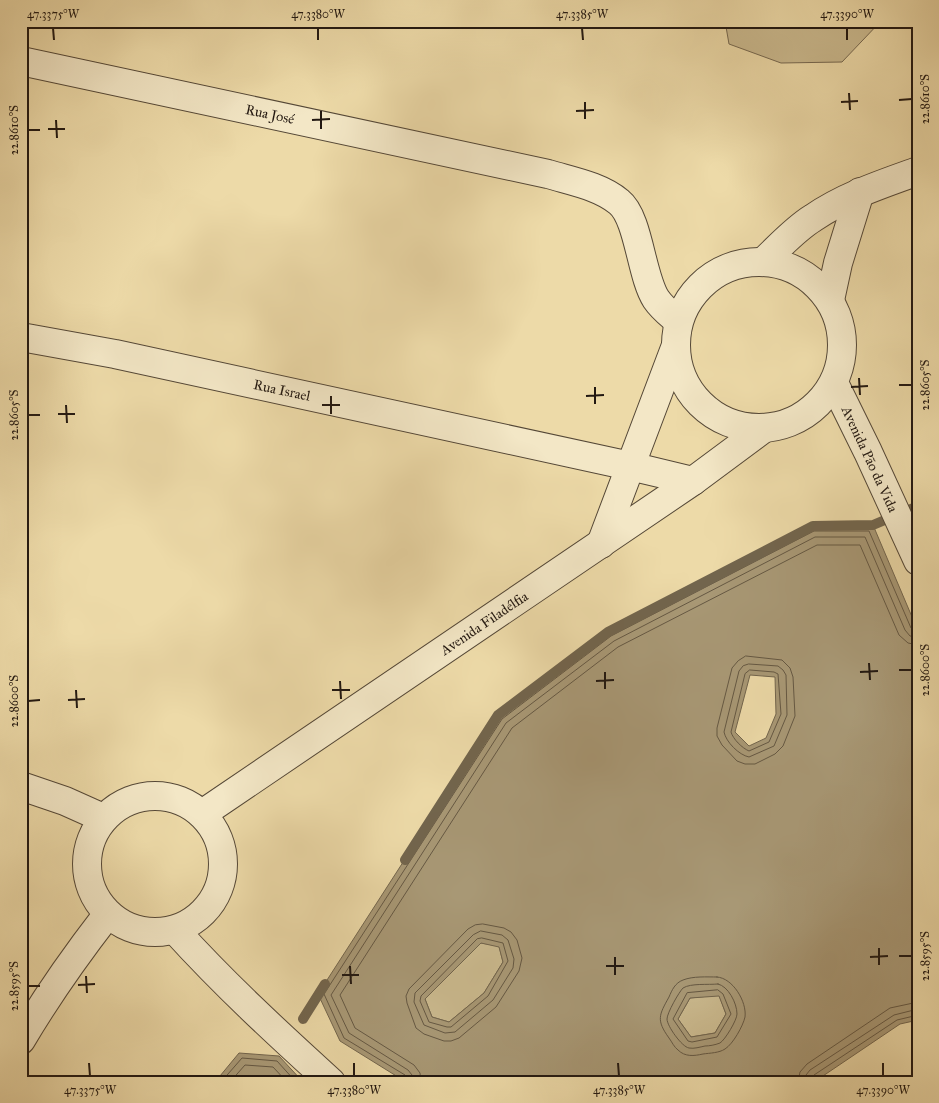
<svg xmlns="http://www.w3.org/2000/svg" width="939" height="1103" font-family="'IM FELL Great Primer',serif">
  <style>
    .green { fill: #cab98e; stroke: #766850 }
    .water { fill: #a89875; stroke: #72654d; fill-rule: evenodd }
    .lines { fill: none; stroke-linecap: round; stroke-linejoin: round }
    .shore { stroke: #655843; stroke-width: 1 }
    .stream { stroke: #72654d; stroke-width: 10 }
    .minor-casing { stroke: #554837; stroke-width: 30 }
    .minor { stroke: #f3e7c6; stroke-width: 28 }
    .ticks { fill: none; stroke: #221811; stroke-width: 2 }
    .labels { text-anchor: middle; stroke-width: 4; stroke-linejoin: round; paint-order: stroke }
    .street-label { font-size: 14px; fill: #221811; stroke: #f3e7c6 }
    .neatline { fill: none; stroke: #221811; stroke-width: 2 }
    .ticks-label { font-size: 12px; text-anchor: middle; fill: #221811 }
  </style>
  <rect width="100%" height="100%" fill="#eddaa8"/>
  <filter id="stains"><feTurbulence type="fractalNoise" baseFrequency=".004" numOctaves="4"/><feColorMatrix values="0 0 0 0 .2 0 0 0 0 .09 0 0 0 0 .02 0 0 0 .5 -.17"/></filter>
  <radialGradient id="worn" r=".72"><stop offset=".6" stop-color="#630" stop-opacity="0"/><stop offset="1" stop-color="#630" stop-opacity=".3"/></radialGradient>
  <g class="green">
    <path d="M 725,21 L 881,21 L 842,62 L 781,63 L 729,44 Z"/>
    <path d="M 481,943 L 499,946 L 503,962 L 484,993 L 449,1022 L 432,1017 L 425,999 Z"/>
    <path d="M 719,995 L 726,1014 L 715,1033 L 691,1037 L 678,1019 L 690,998 Z"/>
  </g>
  <g class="water">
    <path d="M 873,525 L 918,631 L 918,1020 L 900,1024 L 814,1082 L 406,1082 L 340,1041 L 318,994 L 498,715 L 608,632 L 813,526 ZM 750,675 L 775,677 L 776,714 L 766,738 L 749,746 L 735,732 ZM 481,943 L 499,947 L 503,962 L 484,993 L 449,1022 L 432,1017 L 425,999 ZM 719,996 L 726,1014 L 715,1033 L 691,1037 L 678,1019 L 690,998 Z"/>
    <path d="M 239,1053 L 279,1056 L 303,1082 L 215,1082 Z"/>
  </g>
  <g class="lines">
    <g class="shore">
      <path d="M 746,656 L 782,660 L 790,668 L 793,677 L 795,716 L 783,746 L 775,754 L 755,764 L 745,764 L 737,761 L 722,745 L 717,736 L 717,728 L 732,668 L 738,661 Z"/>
      <path d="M 749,664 L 778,666 L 783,670 L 786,675 L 787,715 L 774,746 L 749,757 C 739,755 726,742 724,732 L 739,671 L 743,666 Z"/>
      <path d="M 750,670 L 774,672 L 778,674 L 781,714 L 769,742 L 749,751 C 742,748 733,739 731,732 L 745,674 Z"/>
      <path d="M 483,924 L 504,928 L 511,932 L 517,940 L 522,958 L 519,971 L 496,1007 L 459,1038 L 451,1041 L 444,1041 L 424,1034 L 416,1028 L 407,1003 L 406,996 L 409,989 L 468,929 L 475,925 Z"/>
      <path d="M 481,931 L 502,935 L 508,940 L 514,959 L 513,968 L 493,1000 L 455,1032 L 445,1033 L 424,1025 L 414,1002 L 415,993 L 473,935 Z"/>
      <path d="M 482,938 L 503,943 L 508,961 L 488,996 L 451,1027 L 447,1027 L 429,1022 L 420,1001 L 421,996 L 477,939 Z"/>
      <path d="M 717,977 C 733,978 747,1002 745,1017 C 743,1026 733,1044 725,1049 C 719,1053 710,1053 703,1054 C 694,1056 685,1057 678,1050 C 674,1047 672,1042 669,1038 C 656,1020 659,1015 669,997 C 672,990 675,983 683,980 C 693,976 707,977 717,977 Z"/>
      <path d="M 718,984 C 728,986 737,1003 737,1014 C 737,1020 725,1040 720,1043 C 715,1045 709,1046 705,1046 C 700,1047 694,1049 689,1048 C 682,1047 667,1026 667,1019 C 667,1013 679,992 683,988 C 691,983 708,985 718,984 Z"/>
      <path d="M 718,990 L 723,994 L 731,1014 L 717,1037 L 692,1042 L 688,1041 L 673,1019 L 687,993 Z"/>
      <path d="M 221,1082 L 242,1058 L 277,1061 L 296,1082"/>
      <path d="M 230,1082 L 245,1065 L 273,1067 L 287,1082"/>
      <path d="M 407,1082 L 405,1075 L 344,1038 L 324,994 L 502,719 L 611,636 L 814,531 L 869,531 L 911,628 L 914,631 L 918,631"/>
      <path d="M 414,1082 L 412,1075 L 408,1070 L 349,1033 L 331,995 L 506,723 L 614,641 L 815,537 L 865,537 L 905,630 L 910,636 L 918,637"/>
      <path d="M 421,1082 L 420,1073 L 414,1065 L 355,1028 L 340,995 L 512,728 L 618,647 L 817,545 L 860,545 L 899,635 L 908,643 L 918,645"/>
      <path d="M 798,1082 L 800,1072 L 807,1064 L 890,1008 L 918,1002"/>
      <path d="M 805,1082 L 806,1075 L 810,1070 L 894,1015 L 918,1009"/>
      <path d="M 812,1082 L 814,1075 L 897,1020 L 918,1015"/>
    </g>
    <g class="stream">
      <path d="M 405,860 L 498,715 L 608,632 L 813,526 L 873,525 L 918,506"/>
      <path d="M 303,1019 L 325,984"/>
    </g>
    <defs>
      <g id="minor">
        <path d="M 21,61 L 548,174 C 571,181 600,186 619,202 C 639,218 641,276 656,299 C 662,308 670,314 678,321"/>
        <path d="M 764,261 C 780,246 795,229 813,218 C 845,196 882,184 918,171"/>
        <circle cx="759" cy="345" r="83"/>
        <path d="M 830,300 L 838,263 L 860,192"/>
        <path d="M 21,337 L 115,354 L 630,466 L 693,481"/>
        <path d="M 834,383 L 868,452 L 918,561"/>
        <path d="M 601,544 L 675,348"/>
        <path d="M 21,786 L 65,801 L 103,818"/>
        <circle cx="155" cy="864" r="68"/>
        <path d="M 202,814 L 693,481 L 763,429"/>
        <path d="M 175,930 C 224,984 277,1033 331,1082"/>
        <path d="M 21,1040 C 47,996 76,955 107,915"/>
      </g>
    </defs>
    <use href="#minor" class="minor-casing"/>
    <use href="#minor" class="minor"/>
  </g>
  <path class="ticks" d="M 53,28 L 54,40M 318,28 L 318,40M 582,28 L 583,40M 847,28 L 847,40M 849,93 L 850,110M 899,100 L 912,99M 585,102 L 585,119M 841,102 L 858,101M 321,111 L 321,129M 576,111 L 594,110M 56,120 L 57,138M 312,120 L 330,119M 48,129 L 65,129M 28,130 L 40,130M 859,378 L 860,395M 899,385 L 912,385M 595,387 L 595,404M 851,387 L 868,386M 331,396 L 331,414M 586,396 L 604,395M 66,405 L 67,423M 322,405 L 340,405M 58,414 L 75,414M 28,415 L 40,415M 869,663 L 870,680M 899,670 L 912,670M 605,672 L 605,689M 860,672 L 878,671M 340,681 L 341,699M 596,681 L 614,680M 76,690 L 77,708M 332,690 L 350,690M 68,700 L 85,699M 28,701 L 40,700M 879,948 L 879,965M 899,956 L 912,956M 615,957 L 615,975M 870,957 L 888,956M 350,966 L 351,984M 606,966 L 624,966M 342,975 L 359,975M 86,976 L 87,993M 78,985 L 95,984M 28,986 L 40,986M 89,1063 L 90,1076M 354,1063 L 354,1076M 618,1063 L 619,1076M 883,1063 L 883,1076"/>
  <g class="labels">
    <g class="street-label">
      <text transform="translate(270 114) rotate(12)" y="5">Rua José</text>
      <text transform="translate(282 390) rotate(12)" y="5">Rua Israel</text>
      <text transform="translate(870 459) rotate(65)" y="5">Avenida Pão da Vida</text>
      <text transform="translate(484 623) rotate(-34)" y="5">Avenida Filadélfia</text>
    </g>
  </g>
  <rect width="939" height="1103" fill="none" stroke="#eddaa8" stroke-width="55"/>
  <rect x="28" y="28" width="884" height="1048" class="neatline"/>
  <g class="ticks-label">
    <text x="53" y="18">47.3375°W</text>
    <text x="318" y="18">47.3380°W</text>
    <text x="582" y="18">47.3385°W</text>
    <text x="847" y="18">47.3390°W</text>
    <text transform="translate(925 99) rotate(-90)" y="4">22.8610°S</text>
    <text transform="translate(14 130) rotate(-90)" y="4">22.8610°S</text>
    <text transform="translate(925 385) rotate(-90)" y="4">22.8605°S</text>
    <text transform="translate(14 415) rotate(-90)" y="4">22.8605°S</text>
    <text transform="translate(925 670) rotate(-90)" y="4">22.8600°S</text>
    <text transform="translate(14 701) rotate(-90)" y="4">22.8600°S</text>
    <text transform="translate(925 956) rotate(-90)" y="4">22.8595°S</text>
    <text transform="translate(14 986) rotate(-90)" y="4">22.8595°S</text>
    <text x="90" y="1094">47.3375°W</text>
    <text x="354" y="1094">47.3380°W</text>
    <text x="619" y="1094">47.3385°W</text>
    <text x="883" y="1094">47.3390°W</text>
  </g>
  <rect width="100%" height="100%" filter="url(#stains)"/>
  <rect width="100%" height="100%" fill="url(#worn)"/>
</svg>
